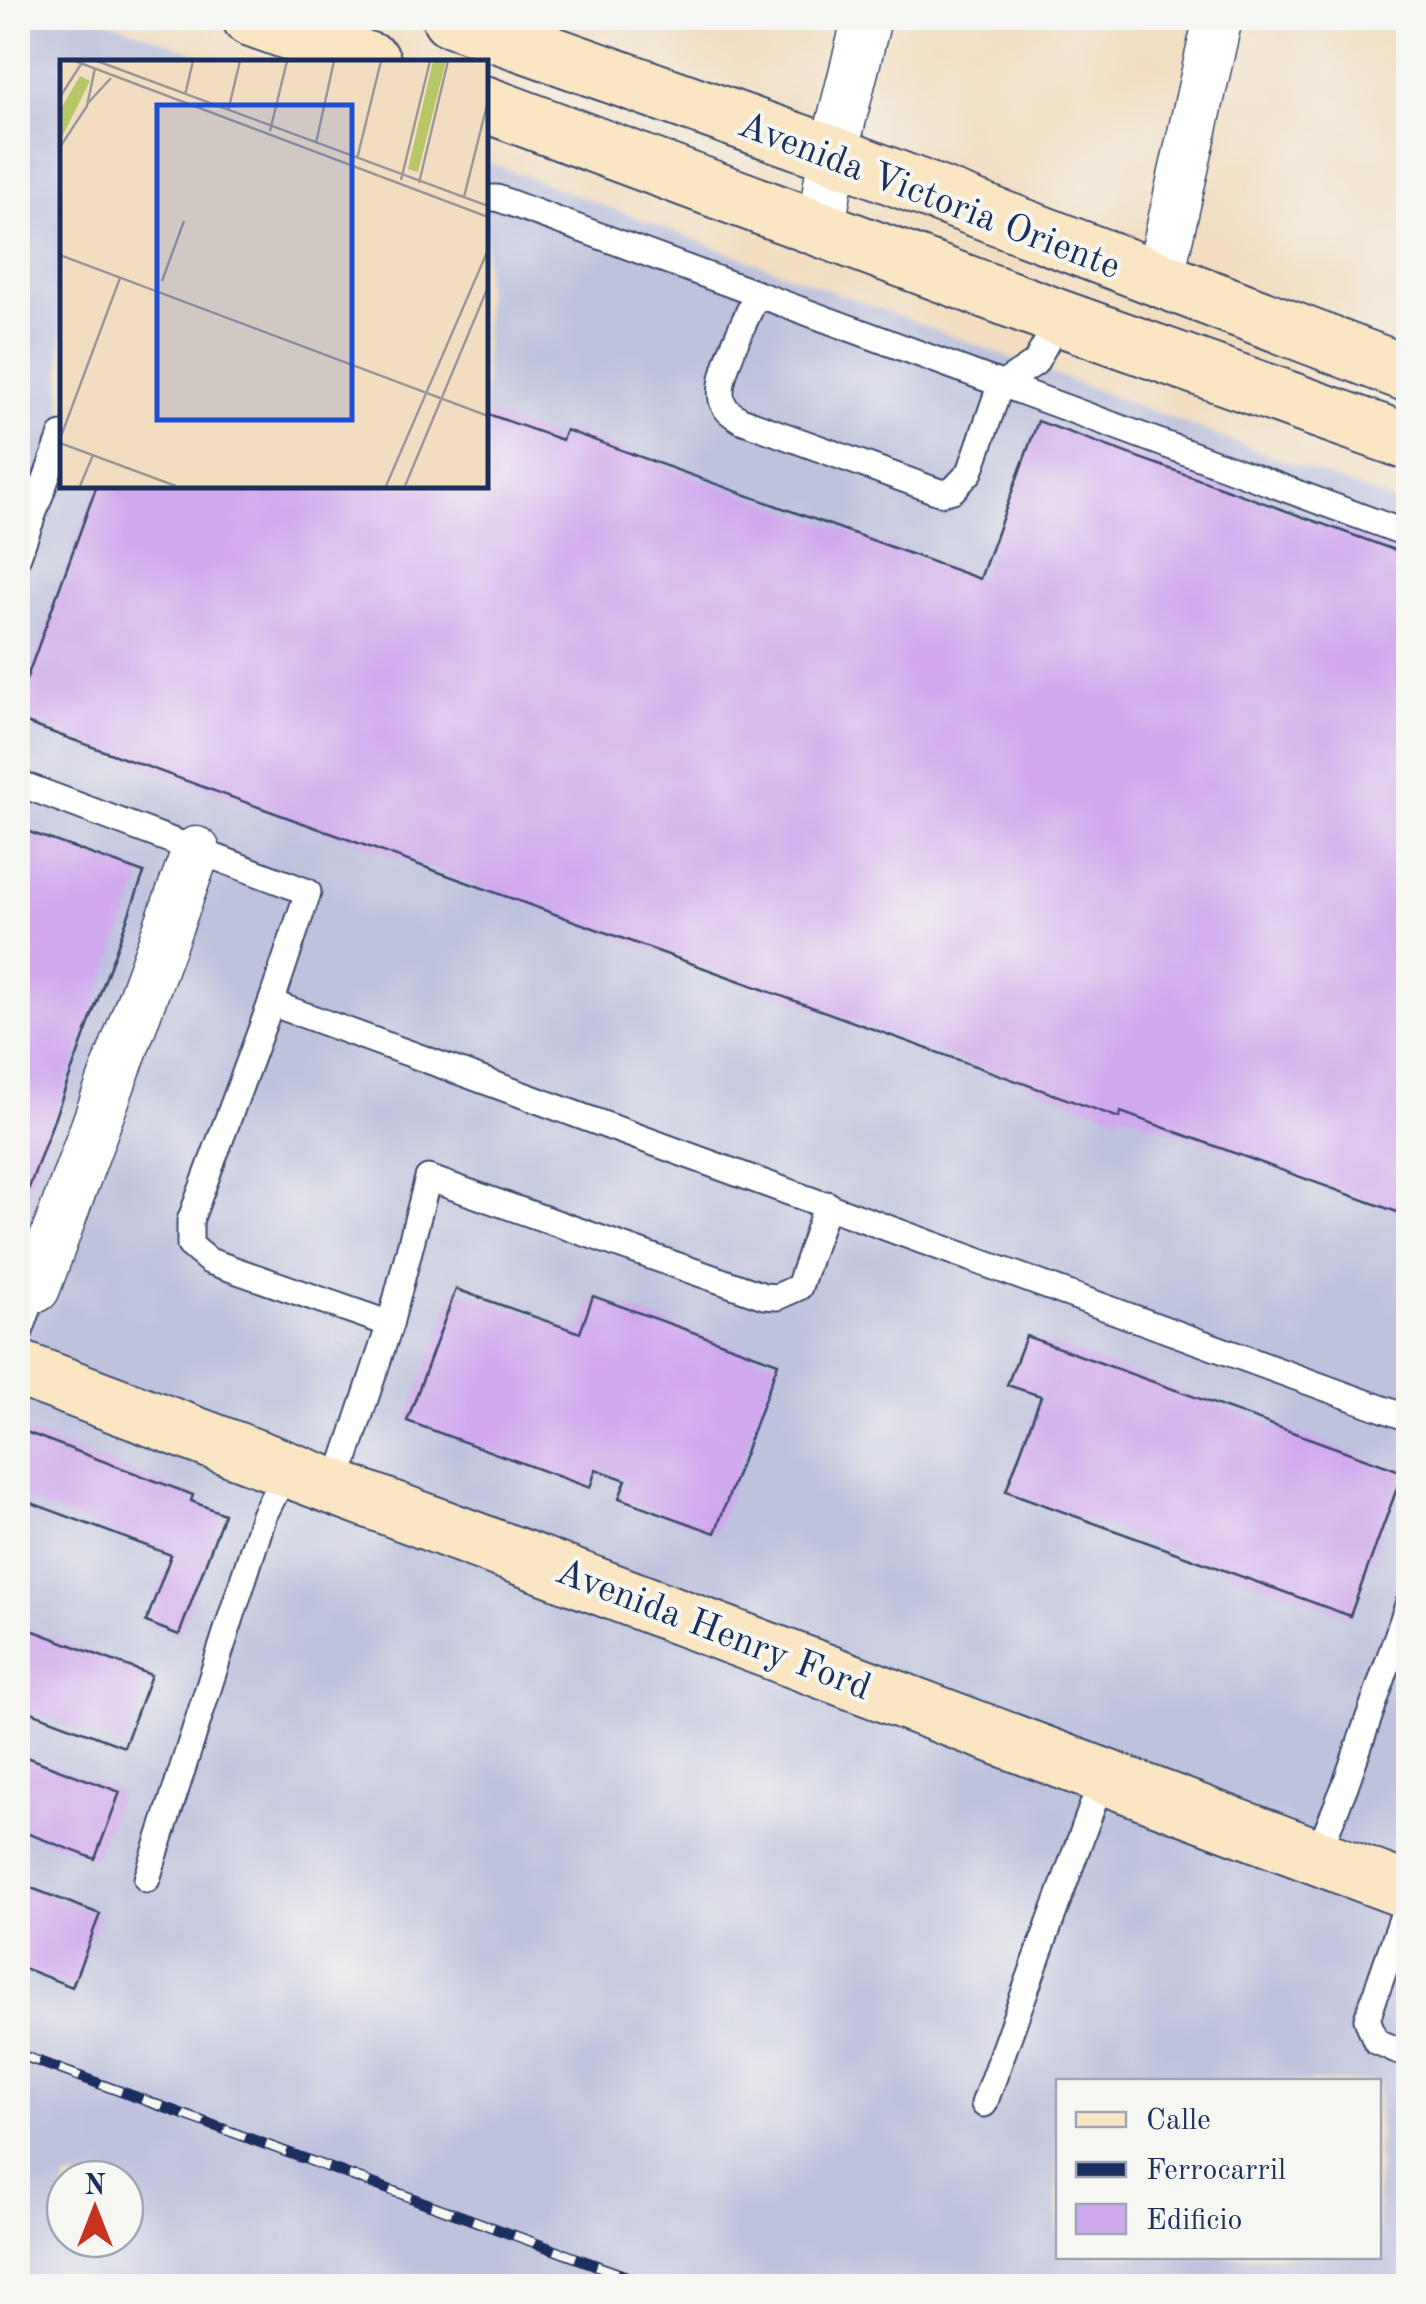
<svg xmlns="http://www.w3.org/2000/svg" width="1426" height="2304" font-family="'Old Standard TT',serif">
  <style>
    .industrial { fill: #bfc2dd; fill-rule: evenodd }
    .building { fill: #d0a8ec }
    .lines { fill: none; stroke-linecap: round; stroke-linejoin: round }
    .lane-casing { stroke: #3b496d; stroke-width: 29 }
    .street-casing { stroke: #3b496d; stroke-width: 51 }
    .secondary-casing { stroke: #3b496d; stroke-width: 59 }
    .lane { stroke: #fff; stroke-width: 25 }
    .street { stroke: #fff; stroke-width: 48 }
    .secondary { stroke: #fbe6c4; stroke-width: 55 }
    .rail-casing { stroke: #1b2f5e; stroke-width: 11 }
    .rail { stroke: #f6f6f2; stroke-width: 8; stroke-dasharray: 22; stroke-linecap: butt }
    .labels { text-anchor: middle; stroke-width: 8; stroke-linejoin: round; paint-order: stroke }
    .street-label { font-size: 38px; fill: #1b2f5e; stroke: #f6f6f2 }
    .inset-road { fill: none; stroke: #9c9799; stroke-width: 2.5 }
    .view { fill: #1d4ed8; fill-opacity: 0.15; stroke: #1d4ed8; stroke-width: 5 }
    .inset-edge { fill: none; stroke: #1b2f5e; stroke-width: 5 }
  </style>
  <rect width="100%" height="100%" fill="#f6f6f2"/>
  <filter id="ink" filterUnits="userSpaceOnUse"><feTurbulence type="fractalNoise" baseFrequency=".01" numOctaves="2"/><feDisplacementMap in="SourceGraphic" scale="20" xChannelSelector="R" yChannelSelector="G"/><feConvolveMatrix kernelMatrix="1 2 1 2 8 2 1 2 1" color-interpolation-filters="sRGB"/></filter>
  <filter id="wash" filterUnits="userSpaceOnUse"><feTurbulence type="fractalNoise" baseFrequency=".0048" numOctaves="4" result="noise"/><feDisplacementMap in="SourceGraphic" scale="40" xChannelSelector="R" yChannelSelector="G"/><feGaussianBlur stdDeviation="2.25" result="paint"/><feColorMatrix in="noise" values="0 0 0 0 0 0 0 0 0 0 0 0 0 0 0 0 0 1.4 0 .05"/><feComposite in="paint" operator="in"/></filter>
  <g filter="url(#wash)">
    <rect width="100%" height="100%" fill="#f2ddc0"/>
    <path class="industrial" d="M 18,18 L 101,18 L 221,62 L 62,62 L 62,485 L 485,485 L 485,161 L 1408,507 L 1408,2286 L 18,2286 ZM 1058,2082 L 1378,2082 L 1378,2256 L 1058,2256 ZM 65,2179 L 125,2179 L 125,2239 L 65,2239 Z"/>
    <g id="blocks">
      <g class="building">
        <path d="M 485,413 L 562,440 L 566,430 L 980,579 L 1038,421 L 1408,555 L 1408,1216 L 1121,1112 L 1119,1118 L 18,720 L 18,702 L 97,485 L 485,485 Z"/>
        <path d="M 18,828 L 144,873 L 18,1218 Z"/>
        <path d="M 456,1289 L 580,1333 L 593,1296 L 778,1363 L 715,1533 L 619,1498 L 626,1480 L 596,1469 L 590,1488 L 407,1421 Z"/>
        <path d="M 1026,1336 L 1403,1472 L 1350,1616 L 1006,1491 L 1041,1396 L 1007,1385 Z"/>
        <path d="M 18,1429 L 193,1495 L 191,1501 L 224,1514 L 179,1635 L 146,1622 L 171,1555 L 18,1498 Z"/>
        <path d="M 18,1625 L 151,1675 L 124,1747 L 18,1707 Z"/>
        <path d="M 18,1754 L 120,1792 L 95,1859 L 18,1830 Z"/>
        <path d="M 18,1883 L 100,1914 L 72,1987 L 18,1966 Z"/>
      </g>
    </g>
  </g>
  <g filter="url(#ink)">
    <use href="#blocks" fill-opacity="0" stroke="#3b496d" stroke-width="2.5"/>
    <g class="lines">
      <defs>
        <g id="lane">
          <path d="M 485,198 L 497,198 L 1408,534"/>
          <path d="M 757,294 C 747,317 713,381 723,403 C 726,411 734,416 741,420 L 942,493 L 953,490 L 970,472 L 1000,386 L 1035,363 L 1060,318"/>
          <path d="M 18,556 L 62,435"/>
          <path d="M 18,783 L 308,892 L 271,1003 L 1408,1418"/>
          <path d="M 271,1003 L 190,1221 L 190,1245 L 209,1261 L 390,1324"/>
          <path d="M 18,1337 L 36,1288"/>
          <path d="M 336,1486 L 390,1324 L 428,1178 L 764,1296 L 777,1297 L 799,1287 L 827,1204"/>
          <path d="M 1316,1857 L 1345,1786 L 1408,1605"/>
          <path d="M 147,1879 L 264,1515 L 288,1468"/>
          <path d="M 1408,1901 L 1367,2019 L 1376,2041 L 1408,2055"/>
          <path d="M 984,2104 L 1104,1774"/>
        </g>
        <g id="street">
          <path d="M 821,227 L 833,154 L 867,18"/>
          <path d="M 1159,280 L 1218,18"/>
          <path d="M 36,1288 L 196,851"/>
        </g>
        <g id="secondary">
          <path d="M 250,18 L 373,62"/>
          <path d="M 450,18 L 833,154 L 1408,374"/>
          <path d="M 485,104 L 1060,318 L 1408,442"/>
          <path d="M 18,1368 L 1408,1891"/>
        </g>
      </defs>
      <use href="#lane" class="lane-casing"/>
      <use href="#street" class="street-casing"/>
      <use href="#secondary" class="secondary-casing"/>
      <use href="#lane" class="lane"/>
      <use href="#street" class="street"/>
      <use href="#secondary" class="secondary"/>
      <defs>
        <path id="rail" d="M 18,2054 L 653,2286"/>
      </defs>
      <use href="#rail" class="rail-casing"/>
      <use href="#rail" class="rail"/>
    </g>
  </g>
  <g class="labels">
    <g class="street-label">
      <text transform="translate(930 194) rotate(21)" y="13">Avenida Victoria Oriente</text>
      <text transform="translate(714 1628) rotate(21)" y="13">Avenida Henry Ford</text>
    </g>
  </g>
  <g transform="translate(60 60)">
    <rect width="428" height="428" fill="#f2ddc0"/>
    <path d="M 373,1 L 386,1 L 358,112 L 348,109 ZM 20,16 L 30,21 L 0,81 L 0,50 Z" fill="#b9c668"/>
    <path class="inset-road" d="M 15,1 L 428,157M 37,1 L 428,146M 125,35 L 133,1M 0,37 L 23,1M 28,43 L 51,18M 168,51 L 180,1M 210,71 L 227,1M 256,83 L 274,1M 0,87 L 27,46 L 35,8M 297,99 L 321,1M 341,120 L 370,1M 359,123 L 388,1M 404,137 L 428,41M 0,195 L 428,356M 102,221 L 124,161M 0,379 L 60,218M 0,383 L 116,426M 20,426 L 33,395M 326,426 L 428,190M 345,426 L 428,227"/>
    <path class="view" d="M 97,45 L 292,45 L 292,360 L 97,360 Z"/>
    <rect width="428" height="428" class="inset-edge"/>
  </g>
  <rect width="1426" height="2304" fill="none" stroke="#f6f6f2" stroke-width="60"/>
  <rect x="1056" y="2079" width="325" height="180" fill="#f6f6f2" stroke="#9ea6b7" stroke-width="2.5"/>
  <rect x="1076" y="2112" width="50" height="15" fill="#fbe6c4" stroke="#9ea6b7" stroke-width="2.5"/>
  <text x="1146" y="2129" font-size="30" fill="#1b2f5e">Calle</text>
  <rect x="1076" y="2162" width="50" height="15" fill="#1b2f5e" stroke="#9ea6b7" stroke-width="2.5"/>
  <text x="1146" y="2179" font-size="30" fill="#1b2f5e">Ferrocarril</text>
  <rect x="1076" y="2204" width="50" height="30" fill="#d0a8ec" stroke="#9ea6b7" stroke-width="2.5"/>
  <text x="1146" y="2229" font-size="30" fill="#1b2f5e">Edificio</text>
  <g transform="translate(95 2209)"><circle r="48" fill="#f6f6f2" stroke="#9ea6b7" stroke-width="2.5"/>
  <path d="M0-8L18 38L0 25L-18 38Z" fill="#c8321e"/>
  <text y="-15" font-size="28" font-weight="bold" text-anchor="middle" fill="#1b2f5e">N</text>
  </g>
</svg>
